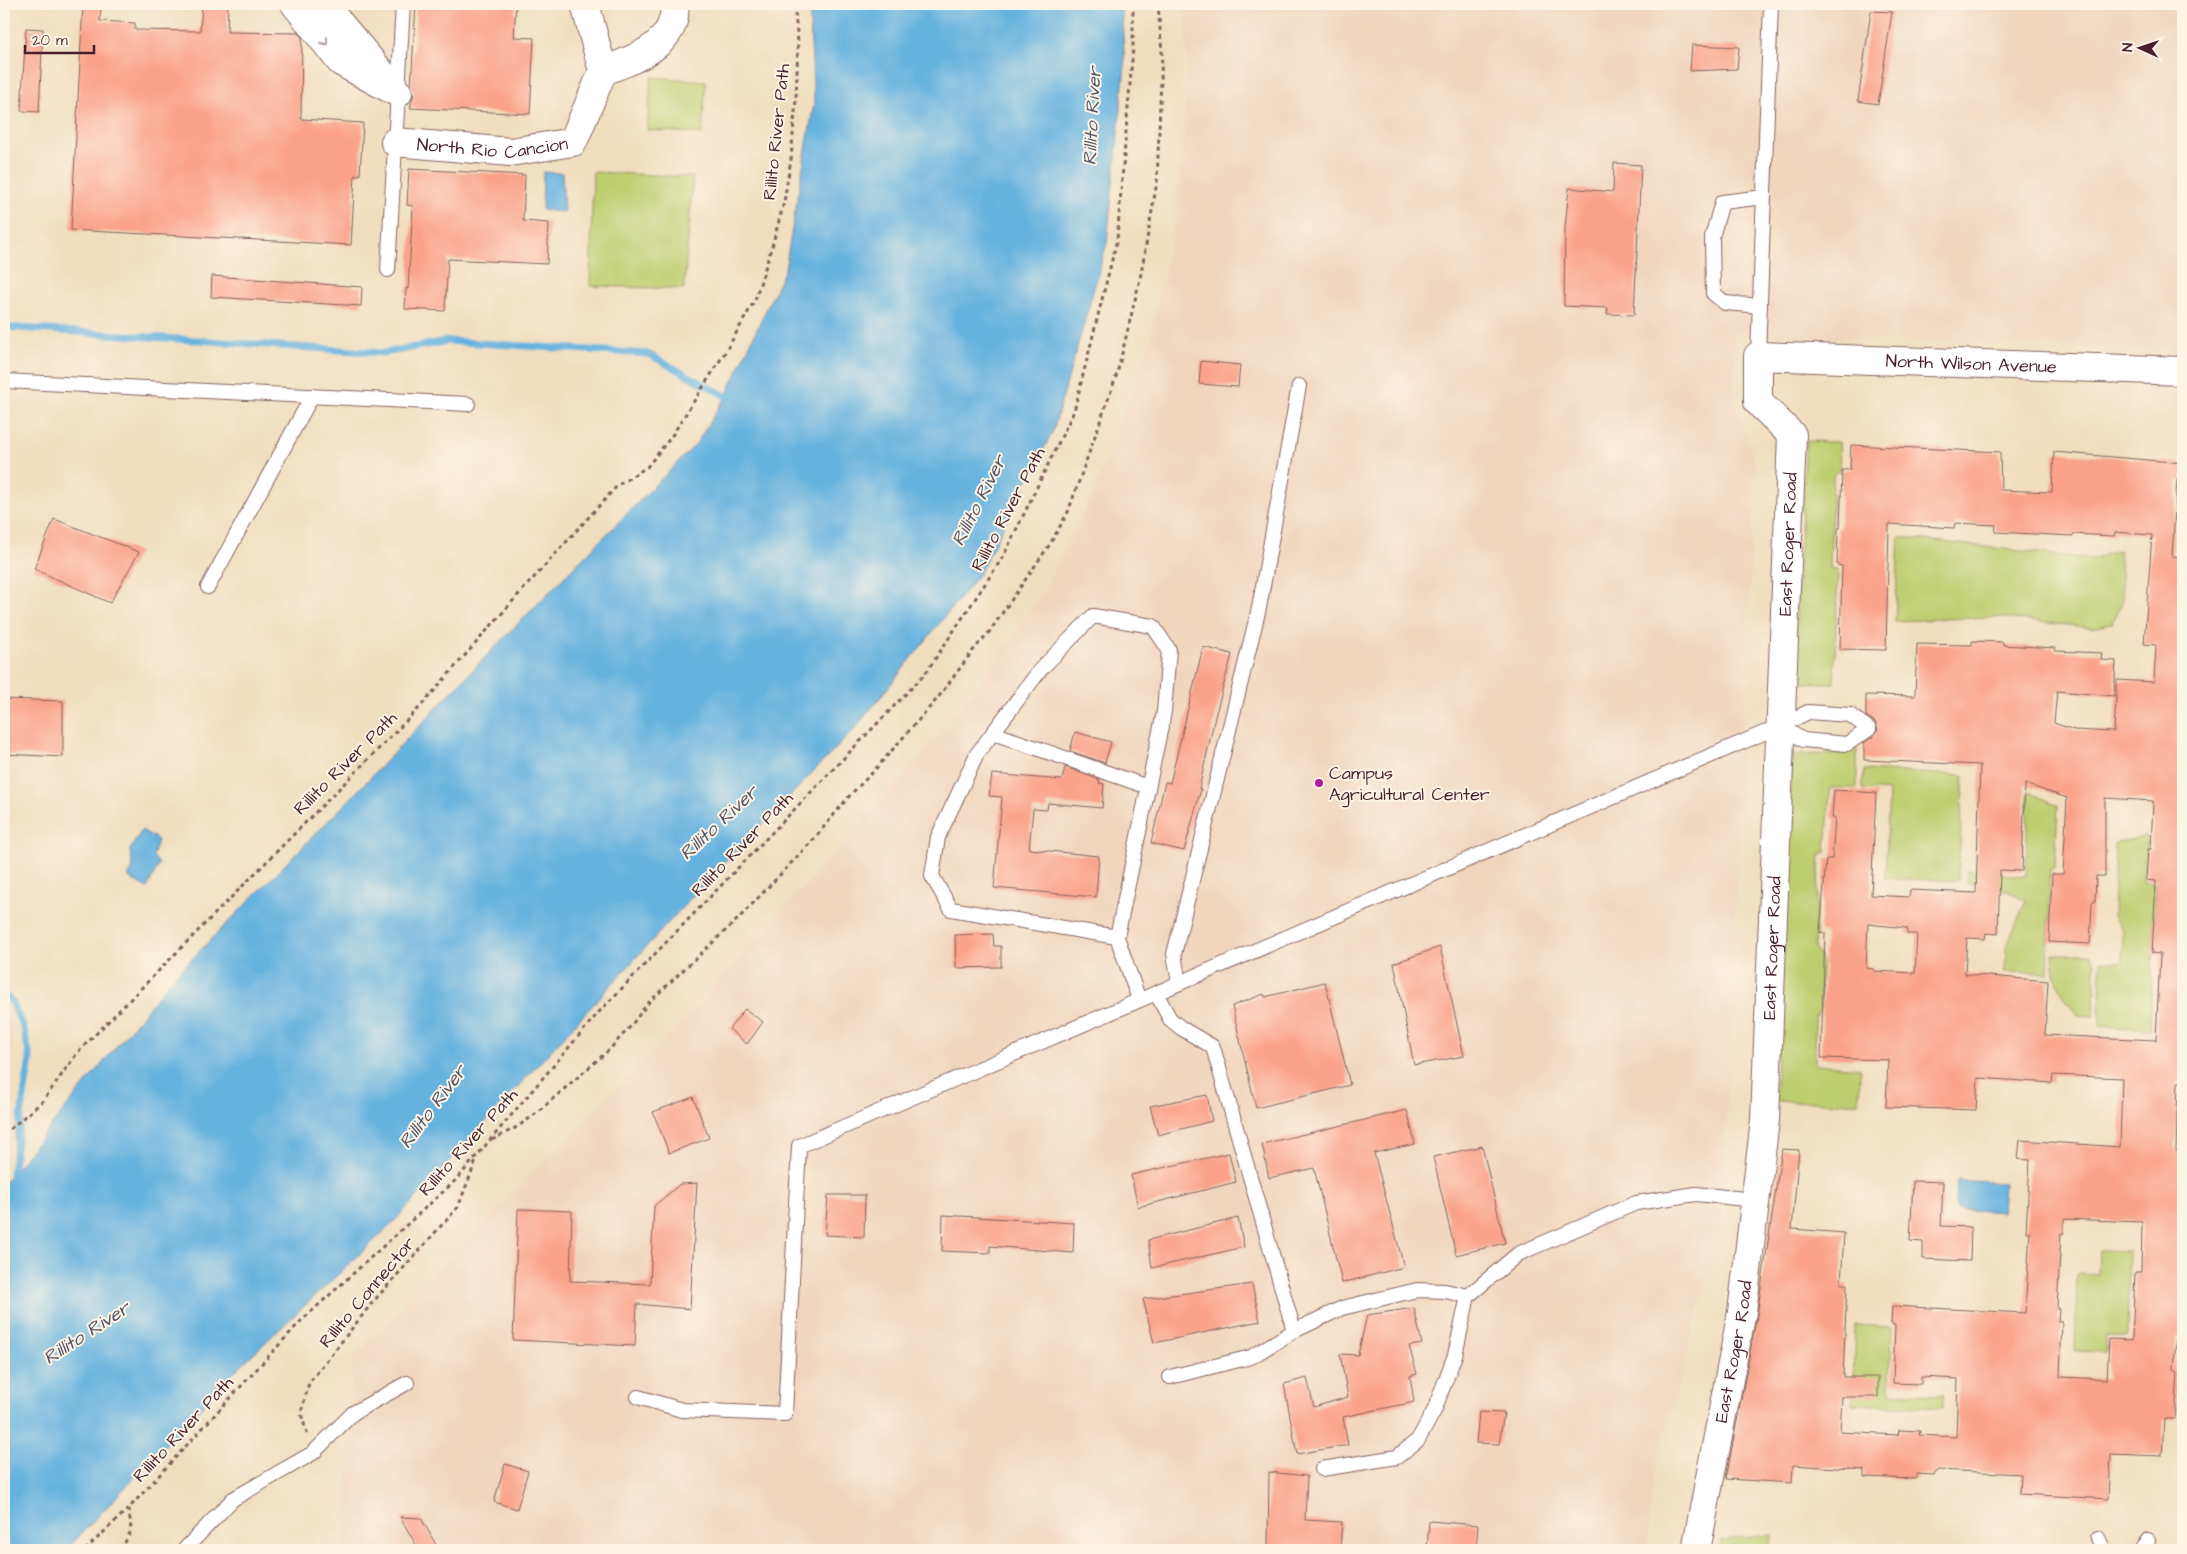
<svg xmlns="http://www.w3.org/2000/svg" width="2187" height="1554" font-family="'Architects Daughter',sans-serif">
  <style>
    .built { fill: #f1d5bd }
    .green { fill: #bdce70; stroke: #84764e }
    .water { fill: #66b2df; stroke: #586885 }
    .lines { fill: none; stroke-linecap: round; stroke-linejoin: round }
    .stream { stroke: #66b2df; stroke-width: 7 }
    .building { fill: #faa28b; fill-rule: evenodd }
    .lane-casing { stroke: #84625e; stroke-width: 16 }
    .street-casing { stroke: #84625e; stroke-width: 30 }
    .path { stroke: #84625e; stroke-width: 3; stroke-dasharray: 4 4; stroke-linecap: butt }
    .lane { stroke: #fff; stroke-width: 14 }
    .street { stroke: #fff; stroke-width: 28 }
    .oneway { stroke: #ae9aa0 }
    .poi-dot { fill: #b5179e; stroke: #fcf5e5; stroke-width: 2 }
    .labels { text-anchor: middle; stroke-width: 4; stroke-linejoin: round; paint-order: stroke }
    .street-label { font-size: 18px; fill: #4a1f2b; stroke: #fcf5e5 }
    .poi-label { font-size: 18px; fill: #4a1f2b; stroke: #fcf5e5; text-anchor: start }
    .water-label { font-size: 19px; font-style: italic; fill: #54526a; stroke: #fcf5e5 }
  </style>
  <rect width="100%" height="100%" fill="#fcf5e5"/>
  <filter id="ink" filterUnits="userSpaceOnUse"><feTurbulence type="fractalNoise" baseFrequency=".02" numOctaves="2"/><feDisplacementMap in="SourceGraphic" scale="10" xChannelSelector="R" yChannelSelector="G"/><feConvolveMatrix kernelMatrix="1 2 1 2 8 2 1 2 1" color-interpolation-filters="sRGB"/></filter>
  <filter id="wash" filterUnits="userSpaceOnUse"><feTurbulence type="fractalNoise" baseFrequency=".0096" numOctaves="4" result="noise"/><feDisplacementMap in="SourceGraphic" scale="20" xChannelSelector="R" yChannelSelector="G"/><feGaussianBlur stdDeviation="1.12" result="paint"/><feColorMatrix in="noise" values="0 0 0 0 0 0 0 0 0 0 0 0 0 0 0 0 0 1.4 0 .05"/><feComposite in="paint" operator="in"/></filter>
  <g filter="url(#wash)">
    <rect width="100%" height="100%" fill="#f0debe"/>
    <g class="built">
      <path d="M 1184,4 L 2183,4 L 2183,351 L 1735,334 L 1735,407 L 1755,462 L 1721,1229 L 1653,1477 L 1647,1550 L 344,1550 L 353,1358 L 688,1015 L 945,730 L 995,663 L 1044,591 L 1096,488 L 1150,341 L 1173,232 L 1184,135 L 1187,54 Z"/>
      <path d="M 4,1012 L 14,1024 L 9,1091 L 4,1097 Z"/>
    </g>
    <g class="green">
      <path d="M 651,77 L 706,81 L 702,134 L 647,130 Z"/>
      <path d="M 593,172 L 693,177 L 684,289 L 590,286 Z"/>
      <path d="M 1806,441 L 1839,442 L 1840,469 L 1833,475 L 1830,569 L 1838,570 L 1834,683 L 1792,683 Z"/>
      <path d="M 1899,537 L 2092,559 L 2119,550 L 2123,600 L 2112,623 L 2093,628 L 1995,617 L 1895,621 Z"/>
      <path d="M 1857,748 L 1857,788 L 1830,788 L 1826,852 L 1820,854 L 1814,948 L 1821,959 L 1820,1010 L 1815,1017 L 1815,1064 L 1860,1068 L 1859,1103 L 1775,1101 L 1792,755 L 1836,754 Z"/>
      <path d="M 1864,770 L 1964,775 L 1958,881 L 1885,878 L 1889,791 L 1862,789 Z"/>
      <path d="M 2028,792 L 2058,805 L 2055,868 L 2050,869 L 2048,973 L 2005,972 L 2006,948 L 2026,900 L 1994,885 L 1966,883 L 1967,871 L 2026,876 Z"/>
      <path d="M 2147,836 L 2143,882 L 2155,884 L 2150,1029 L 2100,1026 L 2101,961 L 2122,962 L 2123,931 L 2113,916 L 2115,843 Z"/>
      <path d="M 2053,954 L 2090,954 L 2095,962 L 2094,1016 L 2078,1015 C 2061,996 2054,980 2053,954 Z"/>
      <path d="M 2099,1250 L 2129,1251 L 2127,1336 L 2106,1335 L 2105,1352 L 2075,1351 L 2077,1273 L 2098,1274 Z"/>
      <path d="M 1855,1325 L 1892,1327 L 1890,1392 L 1943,1394 L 1943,1408 L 1852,1404 Z"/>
      <path d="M 1772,1535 L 1771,1550 L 1720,1550 L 1721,1540 Z"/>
    </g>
    <g class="water">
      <path d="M 809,4 L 1121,4 L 1125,66 L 1107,243 L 1053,431 L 979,574 L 854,730 L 702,886 L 390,1226 L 239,1367 L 66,1550 L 4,1550 L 4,1183 L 171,980 L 347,802 L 488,654 L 696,444 L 726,396 L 785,269 L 814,103 Z"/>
      <path d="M 543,172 L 562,173 L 564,212 L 542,210 Z"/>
      <path d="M 142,830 L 158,840 L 153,856 L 159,864 L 147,888 L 128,877 L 133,867 L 130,850 Z"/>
      <path d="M 1957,1180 L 2004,1183 L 2002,1212 L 1956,1209 Z"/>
    </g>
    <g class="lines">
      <g class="stream">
        <path d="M 4,327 L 384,353 L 448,341 L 648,354 L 726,396 L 732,403"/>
        <path d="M 4,994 L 12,1002 L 24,1029 L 30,1059 L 12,1173 L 15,1182"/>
      </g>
    </g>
    <g id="blocks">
      <g class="building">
        <path d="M 83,4 L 101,4 L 100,21 L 135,23 L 135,30 L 200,31 L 202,4 L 228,4 L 227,32 L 298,33 L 302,37 L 301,119 L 363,123 L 360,175 L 355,175 L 351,245 L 71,230 Z"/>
        <path d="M 416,4 L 516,4 L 514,37 L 534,38 L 530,114 L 410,108 L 414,93 L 411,85 Z"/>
        <path d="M 1871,11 L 1892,12 L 1878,104 L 1858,101 Z"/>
        <path d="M 26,28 L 43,29 L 39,112 L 21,111 Z"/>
        <path d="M 1692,45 L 1739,47 L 1737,69 L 1690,71 Z"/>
        <path d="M 1614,163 L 1641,165 L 1634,315 L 1607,314 L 1608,308 L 1564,306 L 1565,227 L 1569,188 L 1613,192 Z"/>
        <path d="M 409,169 L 525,175 L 523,221 L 549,223 L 547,264 L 448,259 L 445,311 L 405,309 L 406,288 L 408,289 L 413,206 L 407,205 Z"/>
        <path d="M 212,276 L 362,287 L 361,306 L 211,297 Z"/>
        <path d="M 1201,361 L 1240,365 L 1238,387 L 1199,384 Z"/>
        <path d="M 1851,445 L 2000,452 L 2001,490 L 2052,492 L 2054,452 L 2183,463 L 2183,481 L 2177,480 L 2172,556 L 2183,557 L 2181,785 L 2183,785 L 2183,1082 L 2178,1082 L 2176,1151 L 2183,1151 L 2181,1277 L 2183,1277 L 2183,1311 L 2181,1336 L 2176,1336 L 2174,1370 L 2178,1372 L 2175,1419 L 2164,1419 L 2162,1456 L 2111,1454 L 2109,1499 L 2020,1494 L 2021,1474 L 1938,1470 L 1934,1475 L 1917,1474 L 1916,1479 L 1864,1477 L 1864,1470 L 1793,1465 L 1792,1483 L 1726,1479 L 1757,1315 L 1782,1149 L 1799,1150 L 1792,1229 L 1844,1233 L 1841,1284 L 1847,1284 L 1843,1377 L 1878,1377 L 1878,1397 L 1842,1397 L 1840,1432 L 1898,1435 L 1899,1430 L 1920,1431 L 1919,1435 L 1956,1437 L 1958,1379 L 1921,1377 L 1921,1384 L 1893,1383 L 1895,1325 L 1891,1324 L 1892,1306 L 2025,1313 L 2030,1232 L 2026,1232 L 2030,1160 L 2018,1159 L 2020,1140 L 2120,1147 L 2122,1078 L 2053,1075 L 2052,1083 L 1978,1078 L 1976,1110 L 1886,1107 L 1888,1060 L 1821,1058 L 1825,933 L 1820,932 L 1826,859 L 1832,859 L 1835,818 L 1832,818 L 1834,790 L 1876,793 L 1871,895 L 1909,897 L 1910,890 L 1976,893 L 1980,765 L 1864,760 L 1864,743 L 1874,736 L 1878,730 L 1875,722 L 1866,716 L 1866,695 L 1915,696 L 1917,644 L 1972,645 L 1972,641 L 2003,642 L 2003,645 L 2055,648 L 2055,651 L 2102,653 L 2101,660 L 2116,661 L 2114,696 L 2057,691 L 2054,723 L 2074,730 L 2114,732 L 2117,680 L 2154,682 L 2156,645 L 2144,644 L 2152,535 L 2115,532 L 2114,536 L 2073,534 L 2073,536 L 1995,532 L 1996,525 L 1955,523 L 1954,528 L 1889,524 L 1886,650 L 1840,649 L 1842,566 L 1837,565 L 1838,528 L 1840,528 L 1842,470 L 1850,470 ZM 2025,784 L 2067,798 L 2063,874 L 2052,874 L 2049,942 L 2090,944 L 2092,902 L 2095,902 L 2096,876 L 2105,876 L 2105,798 L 2153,801 L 2151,849 L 2148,849 L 2146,880 L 2156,881 L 2152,953 L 2160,954 L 2156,1040 L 2045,1035 L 2048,981 L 1965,974 L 1967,938 L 1985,939 L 1986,933 L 1998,934 L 2000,870 L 2022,871 ZM 1868,924 L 1907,928 L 1907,934 L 1917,934 L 1915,973 L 1874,971 L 1874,969 L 1866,968 ZM 2064,1219 L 2142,1222 L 2141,1272 L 2135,1272 L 2132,1340 L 2109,1339 L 2107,1379 L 2060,1377 L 2062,1321 L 2058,1321 L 2059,1309 L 2057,1309 L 2061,1233 L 2064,1233 Z"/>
        <path d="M 54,519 L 139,552 L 110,603 L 34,569 Z"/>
        <path d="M 1203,647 L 1232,654 L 1215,717 L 1199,789 L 1201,789 L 1184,851 L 1151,843 L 1165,782 L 1170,783 Z"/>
        <path d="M 4,699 L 63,701 L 63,757 L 4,754 Z"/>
        <path d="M 1075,732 L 1111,742 L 1105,763 L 1070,751 Z"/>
        <path d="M 1065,767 L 1100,780 L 1099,783 L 1104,784 L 1102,808 L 1048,803 L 1047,810 L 1033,809 L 1029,849 L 1099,856 L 1096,897 L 994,888 L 1002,797 L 989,796 L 992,774 L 1062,780 Z"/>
        <path d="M 993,934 L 994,946 L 1001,946 L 1001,967 L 956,968 L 955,935 Z"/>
        <path d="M 1440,947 L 1464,1056 L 1414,1065 L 1394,963 Z"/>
        <path d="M 1325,982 L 1350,1085 L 1256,1108 L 1232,1006 L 1264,994 L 1265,997 Z"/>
        <path d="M 745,1009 L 763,1022 L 747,1044 L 729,1029 Z"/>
        <path d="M 1207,1095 L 1212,1121 L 1158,1135 L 1150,1106 Z"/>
        <path d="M 693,1097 L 709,1138 L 669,1153 L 653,1112 Z"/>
        <path d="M 1407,1110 L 1415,1144 L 1374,1153 L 1404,1267 L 1342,1283 L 1314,1168 L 1269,1178 L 1262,1144 Z"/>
        <path d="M 1482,1146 L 1505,1243 L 1456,1255 L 1433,1157 Z"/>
        <path d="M 1229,1153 L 1236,1182 L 1138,1207 L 1131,1175 Z"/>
        <path d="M 1913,1181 L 1943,1182 L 1941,1226 L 1971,1227 L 1970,1261 L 1923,1259 L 1923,1242 L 1910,1241 Z"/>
        <path d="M 697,1183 L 690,1309 L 637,1304 L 635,1346 L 513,1340 L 518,1209 L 572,1211 L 570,1281 L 650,1284 L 654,1206 L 680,1184 Z"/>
        <path d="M 828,1195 L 865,1195 L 864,1237 L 825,1235 Z"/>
        <path d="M 943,1215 L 1074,1223 L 1073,1253 L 990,1246 L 990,1253 L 942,1251 Z"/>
        <path d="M 1238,1218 L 1244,1247 L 1152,1268 L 1148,1240 Z"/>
        <path d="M 1252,1284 L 1260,1321 L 1154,1343 L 1143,1299 Z"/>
        <path d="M 1414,1308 L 1422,1344 L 1409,1346 L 1417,1374 L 1410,1376 L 1414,1402 L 1343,1417 L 1348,1445 L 1297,1454 L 1284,1384 L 1307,1378 L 1314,1407 L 1348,1397 L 1340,1354 L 1358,1355 L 1367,1315 Z"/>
        <path d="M 1479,1412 L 1504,1413 L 1499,1444 L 1476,1443 Z"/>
        <path d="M 505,1464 L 528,1471 L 517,1509 L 494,1502 Z"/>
        <path d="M 1269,1472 L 1307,1476 L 1305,1520 L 1342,1522 L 1340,1550 L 1268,1550 Z"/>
        <path d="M 400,1517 L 421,1518 L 439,1550 L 419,1550 Z"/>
        <path d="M 1429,1521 L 1478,1525 L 1476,1550 L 1427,1550 Z"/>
      </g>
    </g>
  </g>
  <g filter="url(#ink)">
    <use href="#blocks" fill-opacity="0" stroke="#84625e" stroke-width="1"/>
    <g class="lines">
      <defs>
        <g id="lane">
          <path d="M 388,270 L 403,4"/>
          <path d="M 1760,306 L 1725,303 L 1713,293 L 1712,237 L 1722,202 L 1764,197"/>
          <path d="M 1758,356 L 1771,4"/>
          <path d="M 4,381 L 468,404"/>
          <path d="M 208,587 L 312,396"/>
          <path d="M 1808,712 L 1850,715 L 1869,729 L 1847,744 L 1803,740 L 1780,726 Z"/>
          <path d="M 993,733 L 1148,787"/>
          <path d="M 1117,937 L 951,909 L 932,876 L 938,837 L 977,754 L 1040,670 L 1093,616 L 1153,626 L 1169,650 L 1164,712 L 1117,937 L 1139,1000"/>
          <path d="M 1179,983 L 1174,954 L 1259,608 L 1299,386"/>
          <path d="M 1156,993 L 1170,1019 L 1181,1028 L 1213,1047 L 1294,1331"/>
          <path d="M 1170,1377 L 1251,1357 L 1294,1331 L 1342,1308 L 1417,1290 L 1445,1291 L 1468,1296"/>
          <path d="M 638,1397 L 682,1410 L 785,1414 L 799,1146 L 1780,726"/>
          <path d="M 1322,1469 L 1397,1457 L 1418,1440 L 1434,1411 L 1455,1355 L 1468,1296 L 1518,1254 L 1636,1203 L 1696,1194 L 1755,1200"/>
          <path d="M 2098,1538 L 2104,1550"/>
          <path d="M 184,1550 L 233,1499 L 313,1453 L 353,1413 L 407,1383"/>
          <path d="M 2142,1550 L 2148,1540"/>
        </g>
        <g id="street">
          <path d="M 295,4 L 341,62 L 398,93"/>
          <path d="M 323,4 L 389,82"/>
          <path d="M 585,4 L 603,71"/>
          <path d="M 603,71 C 633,60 679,44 674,4"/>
          <path id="s1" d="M 395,142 L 510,152 L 573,142 L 603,71"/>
          <path id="s2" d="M 1696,1550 L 1742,1312 L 1765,1120 L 1792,435 L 1758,402 L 1758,356 L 2183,371"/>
        </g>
      </defs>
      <use href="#lane" class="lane-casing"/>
      <use href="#street" class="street-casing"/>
      <g class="path">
        <path d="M 4,1134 L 43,1101 L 78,1052 L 418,709 L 519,594 L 618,485 L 647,467 L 671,437 L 726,351 L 755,300 L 773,243 L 784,202 L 791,159 L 796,99 L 798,42 L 794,4"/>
        <path d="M 492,1140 L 517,1127 L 533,1116 L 609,1050 L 630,1027 L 648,1003 L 739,918 L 813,840 L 851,794 L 872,773 L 937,699 L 975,648 L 990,631 L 1050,544 L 1068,512 L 1117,374 L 1140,279 L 1157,182 L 1162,53 L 1158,4"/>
        <path d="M 307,1434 L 301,1413 L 309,1383 L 372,1303 L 458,1207 L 477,1158"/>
        <path d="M 85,1550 L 129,1508 L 301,1321 L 457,1179 L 599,1012 L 925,674 L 1003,557 L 1074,411 L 1117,240 L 1133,48 L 1133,4"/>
        <path d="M 121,1550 L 131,1531 L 129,1508"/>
      </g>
      <use href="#lane" class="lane"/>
      <use href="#street" class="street"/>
    </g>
    <defs><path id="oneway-chevron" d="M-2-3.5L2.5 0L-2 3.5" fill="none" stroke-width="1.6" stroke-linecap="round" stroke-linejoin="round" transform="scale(1.25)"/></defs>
    <use class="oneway" href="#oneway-chevron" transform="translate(325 42) rotate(52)"/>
  </g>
  <circle class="poi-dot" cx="1319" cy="783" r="5"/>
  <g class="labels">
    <g class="street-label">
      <text transform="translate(776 132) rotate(-84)" y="6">Rillito River Path</text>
      <text dy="6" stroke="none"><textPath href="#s1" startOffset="98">North Rio Cancion</textPath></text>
      <text dy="6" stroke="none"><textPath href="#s2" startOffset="1428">North Wilson Avenue</textPath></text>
      <text transform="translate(1008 509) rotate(-62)" y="6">Rillito River Path</text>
      <text dy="6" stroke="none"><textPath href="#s2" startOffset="1012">East Roger Road</textPath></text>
      <text transform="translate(345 763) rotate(-45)" y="6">Rillito River Path</text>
      <text transform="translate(742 844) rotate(-46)" y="6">Rillito River Path</text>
      <text dy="6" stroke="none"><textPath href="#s2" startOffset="608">East Roger Road</textPath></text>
      <text transform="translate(468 1142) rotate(-48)" y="6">Rillito River Path</text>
      <text transform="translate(367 1292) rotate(-50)" y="6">Rillito Connector</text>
      <text dy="6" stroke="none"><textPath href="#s2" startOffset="202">East Roger Road</textPath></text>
      <text transform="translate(183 1429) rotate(-47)" y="6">Rillito River Path</text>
    </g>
    <g class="poi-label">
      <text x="1329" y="779">Campus<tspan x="1329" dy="21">Agricultural Center</tspan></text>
    </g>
    <g class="water-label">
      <text transform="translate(1091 116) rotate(-87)" y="7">Rillito River</text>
      <text transform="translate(978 500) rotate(-63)" y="7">Rillito River</text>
      <text transform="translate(718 822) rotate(-43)" y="7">Rillito River</text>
      <text transform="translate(432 1106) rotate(-53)" y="7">Rillito River</text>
      <text transform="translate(86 1332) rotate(-33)" y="7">Rillito River</text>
    </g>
  </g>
  <rect width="2187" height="1554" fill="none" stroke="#fcf5e5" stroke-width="20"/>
  <g transform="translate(2140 48) rotate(273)" stroke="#fcf5e5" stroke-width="4" paint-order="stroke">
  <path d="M0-4L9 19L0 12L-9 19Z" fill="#4a1f2b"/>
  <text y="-8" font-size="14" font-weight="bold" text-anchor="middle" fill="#4a1f2b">N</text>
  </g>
  <path d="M25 45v8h69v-8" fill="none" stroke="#4a1f2b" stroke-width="2.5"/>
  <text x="32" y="45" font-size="15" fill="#4a1f2b" stroke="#fcf5e5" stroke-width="4" paint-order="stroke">20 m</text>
</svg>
